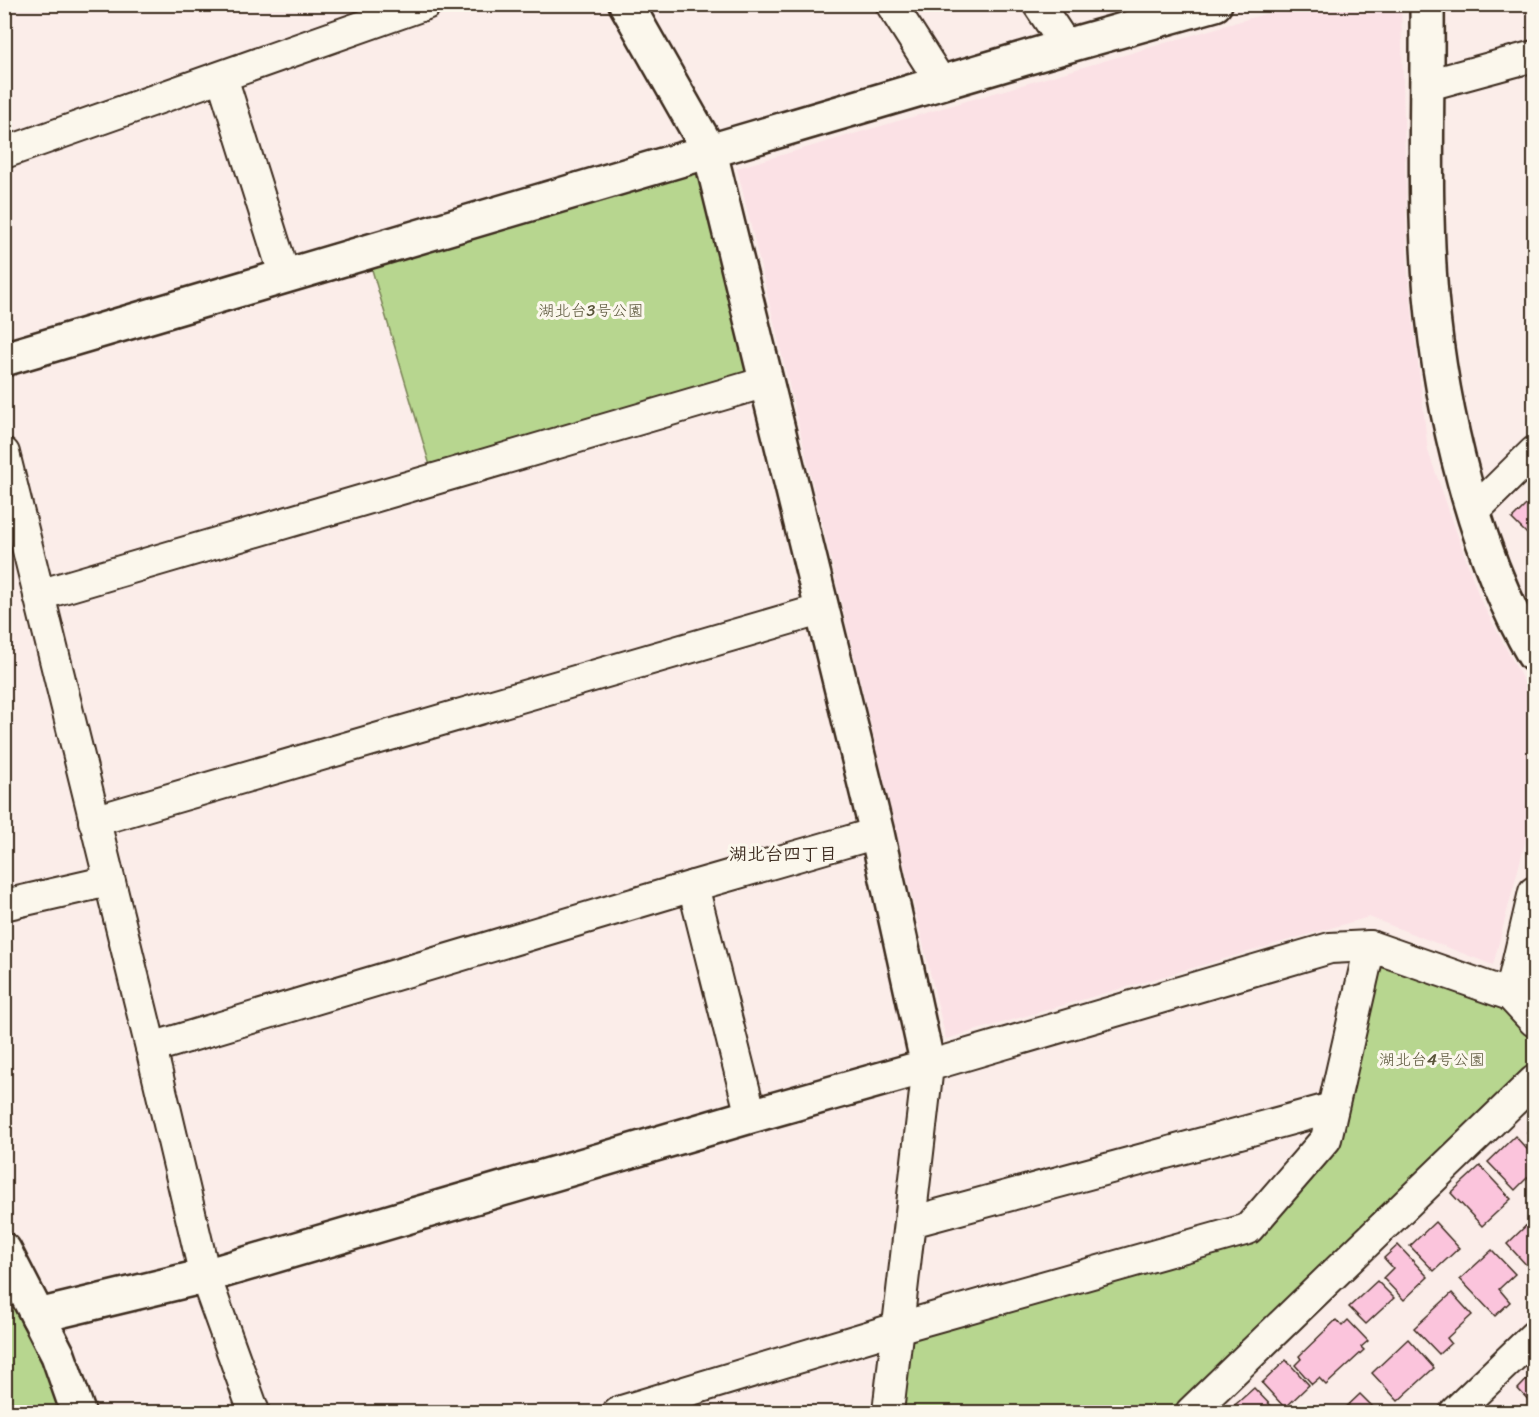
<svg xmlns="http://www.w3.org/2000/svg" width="1539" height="1417" font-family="Sriracha,'Klee One',sans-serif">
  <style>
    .built { fill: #fbe1e5 }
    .green { fill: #b7d68f; stroke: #798056; stroke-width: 1.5 }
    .building { fill: #fbc4dc; stroke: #3b2a1e; stroke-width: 1.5 }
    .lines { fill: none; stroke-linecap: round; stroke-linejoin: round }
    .minor-casing { stroke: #3b2a1e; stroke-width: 34 }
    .tertiary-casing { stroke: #3b2a1e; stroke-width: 38 }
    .minor { stroke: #fbf7ec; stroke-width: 30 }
    .tertiary { stroke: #fbf7ec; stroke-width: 33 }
    .labels { text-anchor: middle; stroke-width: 6; stroke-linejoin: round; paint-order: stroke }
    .park-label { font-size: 16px; fill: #5a553a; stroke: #fbf7ec }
    .neighbourhood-label { font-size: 18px; font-weight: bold; fill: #3b2a1e; stroke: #fbf7ec }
  </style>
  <rect width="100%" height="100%" fill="#fbede9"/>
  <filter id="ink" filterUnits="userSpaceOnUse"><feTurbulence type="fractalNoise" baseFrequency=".0167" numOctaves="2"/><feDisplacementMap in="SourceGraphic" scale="12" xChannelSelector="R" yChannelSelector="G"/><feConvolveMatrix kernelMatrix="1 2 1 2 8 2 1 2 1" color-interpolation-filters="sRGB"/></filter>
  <g filter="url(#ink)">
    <path class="built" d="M 1299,4 L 1401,5 L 1408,274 L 1428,451 L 1480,599 L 1534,701 L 1534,809 L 1493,965 L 1369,917 L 946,1039 L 737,168 Z"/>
    <g class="green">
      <path d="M 710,152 L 766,382 L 434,479 L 367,253 Z"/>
      <path d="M 1370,946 L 1534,1021 L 1534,1081 L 1191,1412 L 888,1412 L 897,1328 L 1248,1229 L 1326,1139 Z"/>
      <path d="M 4,1250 L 78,1412 L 5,1412 Z"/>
    </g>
    <g class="building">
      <path d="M 1534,497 L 1534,532 L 1530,537 L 1512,519 Z"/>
      <path d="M 1534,1125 L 1534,1141 L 1527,1132 Z"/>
      <path d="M 1515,1136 L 1534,1157 L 1534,1171 L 1515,1190 L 1488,1162 Z"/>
      <path d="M 1480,1166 L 1511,1199 L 1482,1226 L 1451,1193 Z"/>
      <path d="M 1534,1218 L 1534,1265 L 1530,1269 L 1507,1244 Z"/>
      <path d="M 1435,1222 L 1459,1248 L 1434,1271 L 1410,1246 Z"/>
      <path d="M 1398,1245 L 1428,1277 L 1404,1300 L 1383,1278 L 1393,1268 L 1384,1258 Z"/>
      <path d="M 1492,1250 L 1515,1274 L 1499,1289 L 1510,1302 L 1495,1316 L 1460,1279 Z"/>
      <path d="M 1377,1281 L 1394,1298 L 1366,1324 L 1349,1307 Z"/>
      <path d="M 1452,1293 L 1472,1315 L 1447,1338 L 1451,1343 L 1439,1354 L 1414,1328 Z"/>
      <path d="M 1336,1320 L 1342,1326 L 1348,1320 L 1368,1341 L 1361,1347 L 1364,1350 L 1326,1385 L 1319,1378 L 1312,1384 L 1295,1365 L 1301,1359 L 1299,1356 Z"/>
      <path d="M 1408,1339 L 1434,1368 L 1398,1401 L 1372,1373 Z"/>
      <path d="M 1286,1360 L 1309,1385 L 1285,1408 L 1262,1383 Z"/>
      <path d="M 1534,1372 L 1534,1406 L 1518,1389 Z"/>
      <path d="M 1254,1388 L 1277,1412 L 1227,1412 Z"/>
      <path d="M 1360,1394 L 1378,1412 L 1341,1412 Z"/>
    </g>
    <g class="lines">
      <defs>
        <g id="minor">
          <path d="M 891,4 L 942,84"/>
          <path d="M 1038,4 L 1066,46"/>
          <path d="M 222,77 L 285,277"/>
          <path d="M 1428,85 L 1534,56"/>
          <path d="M 4,153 L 426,4"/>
          <path d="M 4,453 L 151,1048 L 205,1276 L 254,1412"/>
          <path d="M 1474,511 L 1534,452"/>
          <path d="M 39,595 L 766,382"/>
          <path d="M 94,821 L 823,609"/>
          <path d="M 693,886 L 751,1116"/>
          <path d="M 4,905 L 109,881"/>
          <path d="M 1510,995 L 1534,892"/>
          <path d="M 151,1048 L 693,886 L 877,833"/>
          <path d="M 911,1222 L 1332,1108"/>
          <path d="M 618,1412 L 897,1328 L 1248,1229 L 1326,1139 L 1370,946"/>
          <path d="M 888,1412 L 928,1066 L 1330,948 L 1370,946 L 1510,995 L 1534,1021"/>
          <path d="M 1191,1412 L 1534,1081"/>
          <path d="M 1455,1412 L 1534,1336"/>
        </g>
        <g id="tertiary">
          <path d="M 1427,4 C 1428,101 1423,199 1431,295 C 1441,411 1475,554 1534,655"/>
          <path d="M 4,359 L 1066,46 L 1215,4"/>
          <path d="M 4,1250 L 58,1355 L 78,1412"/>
          <path d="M 38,1316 L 205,1276 L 751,1116 L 928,1066 L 877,833 L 710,152 L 626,4"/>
        </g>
      </defs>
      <use href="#minor" class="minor-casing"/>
      <use href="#tertiary" class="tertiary-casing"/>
      <use href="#minor" class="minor"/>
      <use href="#tertiary" class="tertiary"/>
    </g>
  </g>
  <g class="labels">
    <g class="park-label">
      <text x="591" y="316">湖北台3号公園</text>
      <text x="1432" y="1065">湖北台4号公園</text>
    </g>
    <g class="neighbourhood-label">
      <text x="783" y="860">湖北台四丁目</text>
    </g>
  </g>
  <rect width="1539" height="1417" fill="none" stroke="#fbf7ec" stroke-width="24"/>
  <rect x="12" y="12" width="1515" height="1393" fill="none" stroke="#3b2a1e" stroke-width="2" filter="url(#ink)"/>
</svg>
